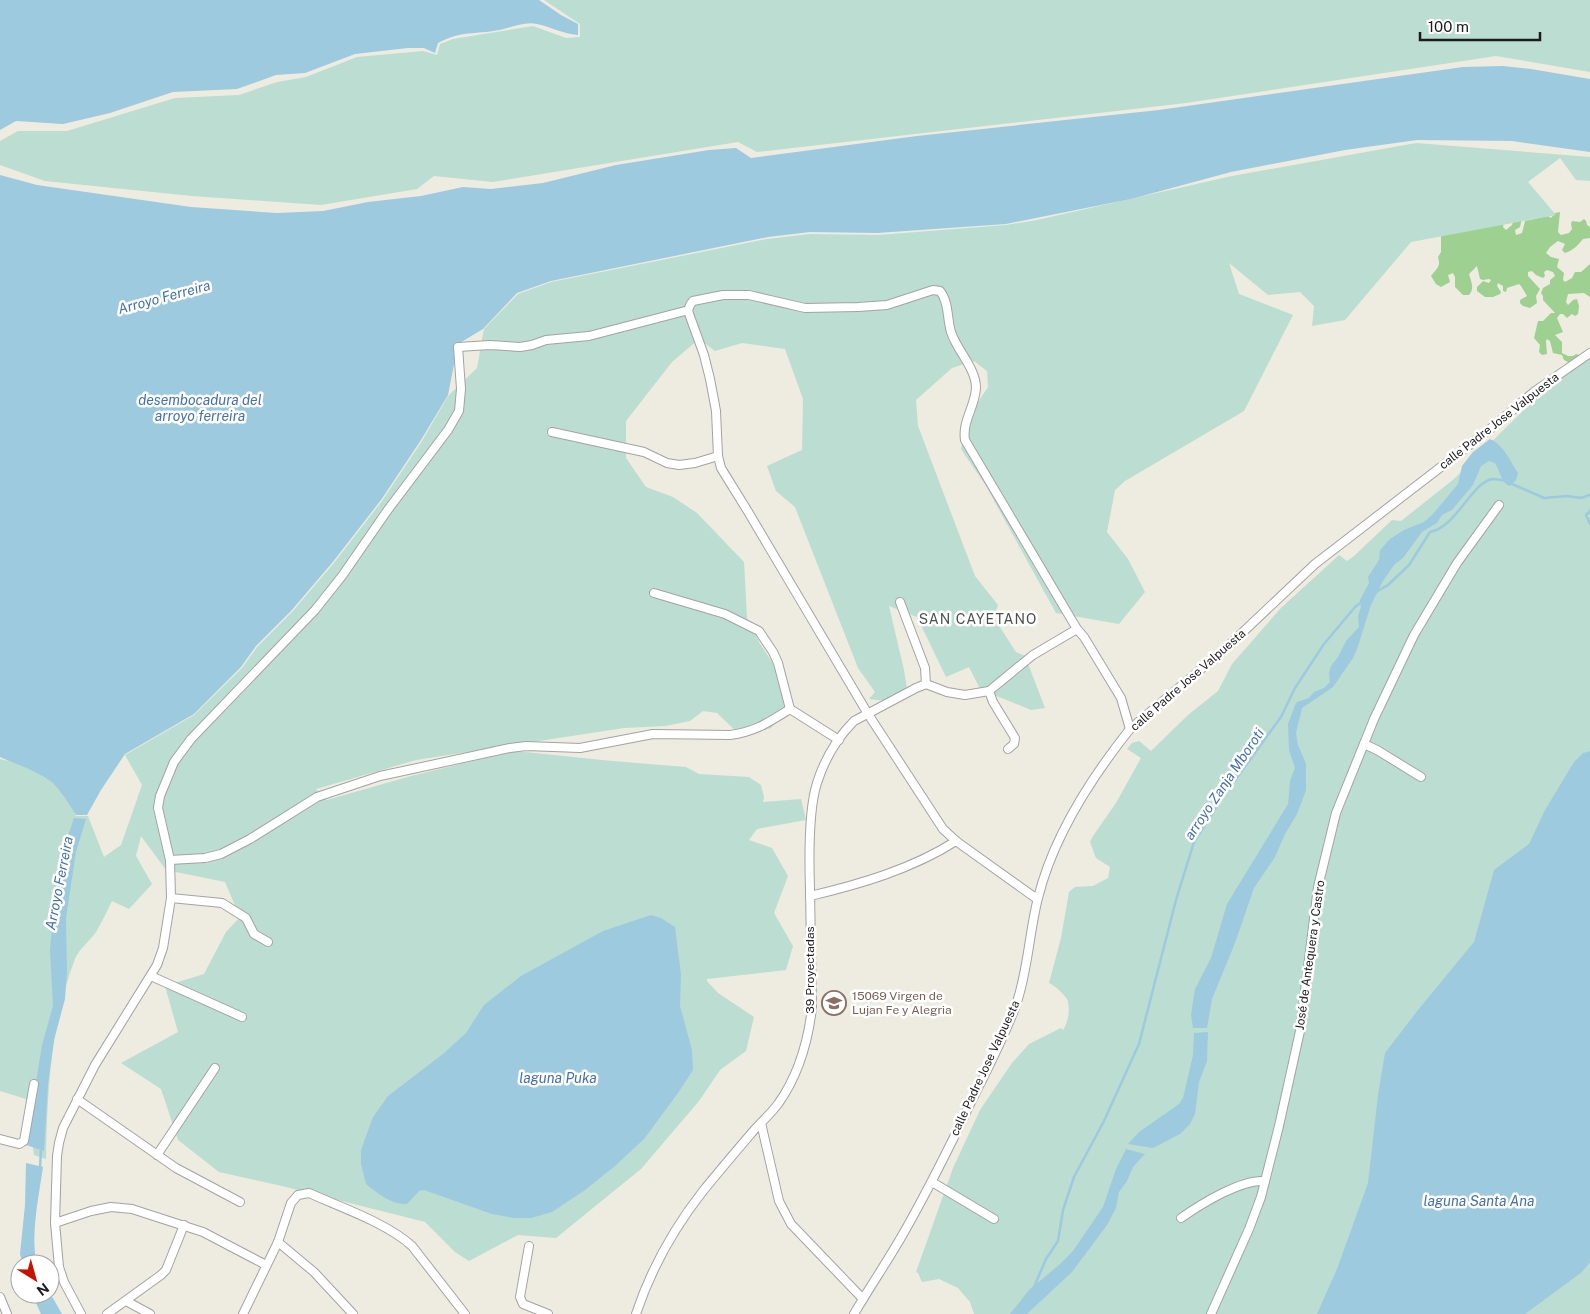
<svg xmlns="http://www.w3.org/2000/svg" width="1590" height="1314" font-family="'Public Sans',sans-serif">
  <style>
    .forest { fill: #9ed092 }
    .wetland { fill: #bcddd1 }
    .water { fill: #9dcadf }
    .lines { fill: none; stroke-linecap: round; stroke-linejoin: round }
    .stream { stroke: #9dcadf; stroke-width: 2.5 }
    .street-casing { stroke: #a3a3a3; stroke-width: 10 }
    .street { stroke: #fff; stroke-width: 8 }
    .labels { text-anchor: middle; stroke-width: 5; stroke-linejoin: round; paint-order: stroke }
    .street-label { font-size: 12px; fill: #1c1c1c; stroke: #fff }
    .education-label { font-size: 12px; fill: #785e54; stroke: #fff; text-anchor: start }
    .water-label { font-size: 14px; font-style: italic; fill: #436fb0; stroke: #fff }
    .neighbourhood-label { font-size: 14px; letter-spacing: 1px; fill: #4f4f4f; stroke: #fff }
  </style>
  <rect width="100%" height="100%" fill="#eeebe0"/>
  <path class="forest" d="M 1560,212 L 1558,232 L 1561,235 L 1569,233 L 1572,229 L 1571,224 L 1572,221 L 1580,222 L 1584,219 L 1586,221 L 1587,225 L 1590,227 L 1590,238 L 1583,239 C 1578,245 1574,250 1565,253 L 1562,250 L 1565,244 L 1558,241 L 1550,247 L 1546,253 L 1551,257 L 1559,259 L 1557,267 L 1564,273 L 1563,280 L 1565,282 L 1572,278 L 1575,272 L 1581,272 L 1590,264 L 1590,297 L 1584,293 L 1568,294 L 1566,302 L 1568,305 L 1573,300 L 1577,299 L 1579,306 L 1578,314 L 1575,316 L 1572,314 L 1567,318 L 1563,314 L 1560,314 L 1557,318 L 1563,332 L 1555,335 L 1562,342 L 1562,353 L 1568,356 L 1573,356 L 1576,354 L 1579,355 L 1577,360 L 1567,366 L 1568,362 L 1564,360 L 1562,355 L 1553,353 L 1550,341 L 1547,339 L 1546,341 L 1547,354 L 1542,355 L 1539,352 L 1540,345 L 1534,338 L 1538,321 L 1543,321 L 1551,313 L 1555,313 L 1543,300 L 1543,296 L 1541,293 L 1543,288 L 1550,284 L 1550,280 L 1555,276 L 1553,272 L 1547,270 L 1544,272 L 1545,276 L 1543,278 L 1536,275 L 1532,271 L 1528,272 L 1528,276 L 1540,289 L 1536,296 L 1537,303 L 1530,308 L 1523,306 L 1520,303 L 1520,300 L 1527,296 L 1521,286 L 1519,284 L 1507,288 L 1506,292 L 1503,291 L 1503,286 L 1498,283 L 1497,286 L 1501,292 L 1500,294 L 1493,297 L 1485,297 L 1477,291 L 1477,287 L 1483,281 L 1489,283 L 1491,280 L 1489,279 L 1483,280 L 1480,279 L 1477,266 L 1469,274 C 1471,282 1475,288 1469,295 L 1463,295 L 1455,287 L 1455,277 L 1453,273 L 1448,275 L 1450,282 L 1441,287 L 1436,284 L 1431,276 C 1437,268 1441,267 1438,257 L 1441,252 L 1441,236 L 1504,222 L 1503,227 L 1506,230 L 1512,225 L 1513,222 L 1522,218 L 1520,227 L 1515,230 L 1516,235 L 1522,233 L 1525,221 L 1548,216 L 1551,218 L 1555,213 Z"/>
  <g class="wetland">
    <path d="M 544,0 L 1590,0 L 1590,72 L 1496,56 L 1186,103 L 757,152 L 738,142 L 493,182 L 434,176 L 417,189 L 321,205 L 192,196 L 45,181 L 0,165 L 0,141 L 18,131 L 67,131 L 175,98 L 239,95 L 277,82 L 306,77 L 357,57 L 423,51 L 437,55 L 440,44 L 453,39 L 533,26 L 566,38 L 580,37 L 580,24 Z"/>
    <path d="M 1416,143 L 1590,157 L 1590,181 L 1576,180 L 1560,158 L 1528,182 L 1556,215 L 1411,242 L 1345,320 L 1312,326 L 1314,306 L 1300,292 L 1268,295 L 1229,263 L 1239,294 L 1293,315 L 1244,411 L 1125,481 L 1115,490 L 1107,532 L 1128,559 L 1145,592 L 1119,624 L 1056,613 L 986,486 L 961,449 L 971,413 L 988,387 L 987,371 L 974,361 L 952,368 L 916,400 L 918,426 L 975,576 L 998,605 L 994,618 L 1016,652 L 1025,656 L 1045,708 L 1031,710 L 980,689 L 969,667 L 946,677 L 917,617 L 889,606 L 904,670 L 907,689 L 887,701 L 869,699 L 875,692 L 858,668 L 795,507 L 776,491 L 767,466 L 802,450 L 803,399 L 785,349 L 742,343 L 715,351 L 699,339 L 672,362 L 626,421 L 626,458 L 646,487 L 673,497 L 697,513 L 744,562 L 747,618 L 760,644 L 782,677 L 789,692 L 786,712 L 771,728 L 742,737 L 717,713 L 703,711 L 690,721 L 665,726 L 624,728 L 416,760 L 316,789 L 327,800 L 411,776 L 515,751 L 612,761 L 686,767 L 699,774 L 749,777 L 761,785 L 764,797 L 763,802 L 801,799 L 806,820 L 757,829 L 749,840 L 772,848 L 788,876 L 774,913 L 793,946 L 786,970 L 707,979 L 707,981 L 718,993 L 754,1017 L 746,1051 L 720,1070 L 699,1101 L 641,1169 L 556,1238 L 518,1235 L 469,1261 L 455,1252 L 425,1222 L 286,1187 L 219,1172 L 178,1140 L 161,1089 L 121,1063 L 178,1032 L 165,986 L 204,974 L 226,932 L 240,917 L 225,882 L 166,870 L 141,836 L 136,856 L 152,884 L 129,909 L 112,901 C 107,911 102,922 96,932 C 90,941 79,949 75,959 C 51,1020 47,1093 46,1159 L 34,1155 L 26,1099 L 0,1091 L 0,759 C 42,769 59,772 76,816 L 88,816 L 104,857 L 121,845 L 142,785 L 125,755 L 194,715 L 242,668 L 257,647 L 292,612 L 333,564 L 382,501 L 422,441 L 448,396 L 477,368 L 484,329 L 518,294 L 551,282 L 767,239 L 810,234 L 878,235 L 1006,225 L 1037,220 L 1232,176 Z"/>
    <path d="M 1590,356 L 1590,1314 L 974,1314 L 970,1302 L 958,1288 L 939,1279 L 922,1282 L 918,1273 L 916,1272 L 953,1168 L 980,1110 L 1012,1063 L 1029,1044 L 1061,1028 L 1063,1030 C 1068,1023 1071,1008 1067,999 C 1064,994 1054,985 1049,983 L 1061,938 L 1069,892 L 1075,887 L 1093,886 L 1108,878 L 1110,867 L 1096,858 L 1090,842 L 1093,836 L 1116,803 L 1141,758 L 1127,749 L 1132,743 L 1139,741 L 1151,751 L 1188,715 L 1218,691 L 1232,664 L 1281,608 L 1339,555 L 1347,561 L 1354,556 L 1392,520 L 1401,521 L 1454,479 L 1561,373 Z"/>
  </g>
  <g class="water">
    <path d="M 0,0 L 539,0 L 561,15 L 578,24 L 578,35 C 563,34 551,27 537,24 C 525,21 510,28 499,30 C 474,35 462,30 438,43 L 435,53 L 424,48 L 408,48 L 355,54 L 305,73 L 276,75 L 237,89 L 173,92 L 110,113 L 63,124 L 16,121 L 0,130 Z"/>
    <path d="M 1503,66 L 1531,69 L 1590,79 L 1590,152 L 1512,141 L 1417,140 L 1345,150 L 1231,172 L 1131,199 L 1006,224 L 877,233 L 810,232 L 768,237 L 551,281 L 517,293 L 483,329 L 458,344 L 448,395 L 421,440 L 381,500 L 332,563 L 291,611 L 256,646 L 241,667 L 194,714 L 125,754 L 101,790 L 87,815 L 76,815 C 69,804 62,792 53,783 C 40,772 16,764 0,757 L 0,175 L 37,185 L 191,207 L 277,213 L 323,211 L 368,202 L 421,196 L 463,187 L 491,189 L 543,183 L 616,165 L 709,150 L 736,148 L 751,158 L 917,136 L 1159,110 L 1463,67 Z"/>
    <path d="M 1490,439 C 1504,445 1510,461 1518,473 L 1516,480 L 1510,486 C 1501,483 1500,471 1495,463 L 1489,461 L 1481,466 L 1473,485 L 1452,510 L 1442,515 L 1437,523 L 1422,532 L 1403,558 L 1394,565 L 1383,581 L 1371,605 L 1357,649 L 1353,658 L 1333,687 L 1302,708 L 1296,733 L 1298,745 L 1306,764 L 1306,790 L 1297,814 L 1285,834 L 1275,857 L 1254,888 L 1235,943 L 1212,999 L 1207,1028 L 1193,1028 L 1191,1015 L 1195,989 L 1211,958 L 1227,904 L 1288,804 L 1290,781 L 1295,768 L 1289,750 L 1288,724 L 1295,705 L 1297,702 L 1309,698 L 1314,692 L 1324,688 L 1330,682 L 1329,673 L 1331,666 L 1338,657 L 1346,641 L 1359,627 L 1358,616 L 1361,607 L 1360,600 L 1369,583 L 1368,577 L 1379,560 L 1380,550 L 1390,539 L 1404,530 L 1424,522 L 1433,514 L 1458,484 L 1462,466 L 1473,452 Z"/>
    <path d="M 1590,751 L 1590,1262 L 1582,1272 L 1525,1314 L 1317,1314 L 1337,1269 L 1368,1183 L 1378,1095 L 1385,1053 L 1418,1010 L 1474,942 L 1494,870 L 1529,844 L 1545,810 L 1574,762 L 1583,753 Z"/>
    <path d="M 74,818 L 86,819 L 76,852 L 66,918 L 67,973 L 65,999 L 54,1040 L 48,1084 L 44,1151 L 26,1145 L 42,1045 L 53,1006 L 50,950 L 53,916 L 63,851 Z"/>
    <path d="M 651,915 L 661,918 L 675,927 L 681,975 L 680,1006 L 692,1050 L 693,1070 L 678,1093 L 644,1139 L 615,1166 L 585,1190 L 552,1212 L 531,1218 L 514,1218 L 492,1214 L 424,1190 L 419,1191 L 407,1204 C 392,1205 377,1193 366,1184 L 361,1164 L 361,1150 L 373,1117 L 388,1096 L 443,1054 L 466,1033 L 484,1005 L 521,976 L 603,931 Z"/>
    <path d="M 1208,1032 L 1207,1061 L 1199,1082 L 1195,1114 L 1190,1124 L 1180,1134 L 1153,1148 L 1128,1144 L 1139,1132 L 1179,1104 L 1183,1098 L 1193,1055 L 1194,1033 Z"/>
    <path d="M 1126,1149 L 1145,1154 L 1133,1167 L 1127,1181 L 1119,1192 L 1116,1208 L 1107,1225 L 1072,1272 L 1027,1314 L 1010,1314 L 1029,1290 L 1059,1265 L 1073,1251 L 1103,1207 L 1116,1169 Z"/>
    <path d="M 26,1163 L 43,1167 C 39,1195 30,1237 37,1264 L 23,1264 L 20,1254 L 25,1205 Z"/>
    <path d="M 50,1293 L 62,1314 L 41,1314 L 32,1294 Z"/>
  </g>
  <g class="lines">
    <g class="stream">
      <path d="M 1510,483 L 1544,498 L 1567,496 L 1581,498 L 1590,495"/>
      <path d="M 1590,511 L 1586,515 L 1590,524"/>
      <path d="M 1376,592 L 1388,585 L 1409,565 L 1430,532 C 1457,527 1472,481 1493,479 C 1497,479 1502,480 1506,481"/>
      <path d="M 40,1168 L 41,1149"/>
      <path d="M 1034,1287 L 1046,1259 L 1058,1241 L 1063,1210 L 1074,1177 L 1104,1121 L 1139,1044 L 1176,900 L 1194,842 L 1222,798 L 1281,717 L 1295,688 L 1324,644 L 1355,607 L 1363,601"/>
    </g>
    <defs>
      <g id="street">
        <path d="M 552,432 L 644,452 L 667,463 L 679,465 L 695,463 L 718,456"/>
        <path d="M 654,593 L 725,614 L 759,631 L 773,652 L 778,663 L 790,709"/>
        <path d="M 926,684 L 947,692 L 965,695 L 989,691 L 1033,655 L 1077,629"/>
        <path d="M 989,691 L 993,702 L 1015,738 L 1014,744 L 1008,749"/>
        <path d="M 1364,744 L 1377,750 L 1421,777"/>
        <path d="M 170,860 L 205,858 L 221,854 L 250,839 L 317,797 L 380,776 L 510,748 L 526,746 L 580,748 L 653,734 L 730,735 C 755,732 769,722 790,709 L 839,740"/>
        <path d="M 810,896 C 861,884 912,869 956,841"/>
        <path d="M 171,898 L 170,860 L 158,808 L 160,796 L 174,762 L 191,739 L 315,610 L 342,576 L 387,511 L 448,430 L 459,411 L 461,389 L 458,347 L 490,345 L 520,347 L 532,345 L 546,340 L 589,336 L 685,311 L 688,311"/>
        <path d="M 1037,899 L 956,841 L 943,829 L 868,714 L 747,510 L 721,468 L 718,456 L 716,411 L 710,379 L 704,355 L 688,311 L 690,305 L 693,301 L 723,295 L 749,295 L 805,308 L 858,307 L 887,305 L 933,290 L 940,291 C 949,302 947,319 951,332 C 957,351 976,368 976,388 C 975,407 962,421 965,440 L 1077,629 L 1084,637 L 1121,698 L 1130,729"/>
        <path d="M 151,976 L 242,1017"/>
        <path d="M 77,1099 L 176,1168 L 240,1202"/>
        <path d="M 761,1123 L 779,1201 L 791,1224 L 863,1299"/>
        <path d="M 0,1139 L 19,1144 L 24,1141 L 34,1084"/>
        <path d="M 157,1155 L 215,1068"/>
        <path d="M 932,1182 L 994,1219"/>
        <path d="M 1181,1218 C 1201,1204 1241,1179 1265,1181"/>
        <path d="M 55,1223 L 91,1211 L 111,1207 L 132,1209 L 203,1232 L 266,1265"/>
        <path d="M 278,1242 L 314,1272 L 353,1314"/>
        <path d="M 529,1246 L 520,1297 L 523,1304 L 548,1314"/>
        <path d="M 0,1297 L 7,1314"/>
        <path d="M 126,1301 L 150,1314"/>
        <path d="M 81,1314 L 64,1282 L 59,1267 L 55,1223 L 57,1156 L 59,1143 L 63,1128 L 95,1065 L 157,965 L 163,948 L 171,898 L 222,903 L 246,918 L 254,934 L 268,942"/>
        <path d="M 107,1314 L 161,1275 L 166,1270 L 184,1225"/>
        <path d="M 243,1314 L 278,1242 L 291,1203 L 298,1195 L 309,1193 C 340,1207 387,1223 412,1246 L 465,1314"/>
        <path d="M 636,1314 C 651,1269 674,1228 703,1191 C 720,1170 738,1149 755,1129 C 763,1121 771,1113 778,1104 C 798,1076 808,1042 812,1008 C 811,968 811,929 810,889 C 809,859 808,811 817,783 C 824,761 837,738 854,721 L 916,688 L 926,684 L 925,668 L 900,602"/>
        <path d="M 854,1314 C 871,1285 891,1256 907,1227 C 930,1186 951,1144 971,1102 C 987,1070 1004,1038 1016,1005 C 1028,971 1029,933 1038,898 C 1053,837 1091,778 1130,729 L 1226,648 L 1315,564 L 1494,426 L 1535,391 L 1590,353"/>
        <path d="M 1211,1314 L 1249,1229 L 1261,1197 L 1279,1126 L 1300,1031 L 1318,887 L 1336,813 L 1374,719 L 1414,635 L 1457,563 L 1499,505"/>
      </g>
    </defs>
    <use href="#street" class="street-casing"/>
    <use href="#street" class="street"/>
  </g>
  <defs>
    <symbol id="school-ring" viewBox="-11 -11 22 22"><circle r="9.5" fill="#fff" stroke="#8d6e63" stroke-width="1.5"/><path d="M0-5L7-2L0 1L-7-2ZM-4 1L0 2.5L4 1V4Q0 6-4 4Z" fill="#8d6e63"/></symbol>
  </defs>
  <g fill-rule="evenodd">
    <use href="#school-ring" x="820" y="989" width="28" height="28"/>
  </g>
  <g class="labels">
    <g class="street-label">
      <text transform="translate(1499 421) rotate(-38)" y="4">calle Padre Jose Valpuesta</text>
      <text transform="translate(1188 680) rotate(-41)" y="4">calle Padre Jose Valpuesta</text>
      <text transform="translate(1310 955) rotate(-82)" y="4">José de Antequera y Castro</text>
      <text transform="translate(810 970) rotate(-90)" y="4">39 Proyectadas</text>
      <text transform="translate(985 1068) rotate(-65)" y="4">calle Padre Jose Valpuesta</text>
    </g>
    <g class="education-label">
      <text x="852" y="1000">15069 Virgen de<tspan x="852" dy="14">Lujan Fe y Alegria</tspan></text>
    </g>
    <g class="water-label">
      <text transform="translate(164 297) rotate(-15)" y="5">Arroyo Ferreira</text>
      <text x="200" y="405">desembocadura del<tspan x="200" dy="16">arroyo ferreira</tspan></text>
      <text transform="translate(1224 784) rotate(-56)" y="5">arroyo Zanja Mboroti</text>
      <text transform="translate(59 883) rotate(-79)" y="5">Arroyo Ferreira</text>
      <text x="558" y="1083">laguna Puka</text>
      <text x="1479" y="1206">laguna Santa Ana</text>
    </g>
    <g class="neighbourhood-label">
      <text x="978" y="624">SAN CAYETANO</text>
    </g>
  </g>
  <g transform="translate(35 1279) rotate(143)"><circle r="24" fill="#ffffff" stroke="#a4a4a4"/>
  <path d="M0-4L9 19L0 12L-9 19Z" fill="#c71300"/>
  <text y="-8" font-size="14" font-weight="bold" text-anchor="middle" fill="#1c1c1c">N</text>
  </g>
  <path d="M1420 32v8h120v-8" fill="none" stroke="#1c1c1c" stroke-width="2.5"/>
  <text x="1428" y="32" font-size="15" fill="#1c1c1c" stroke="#ffffff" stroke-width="4" paint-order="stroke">100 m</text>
</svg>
